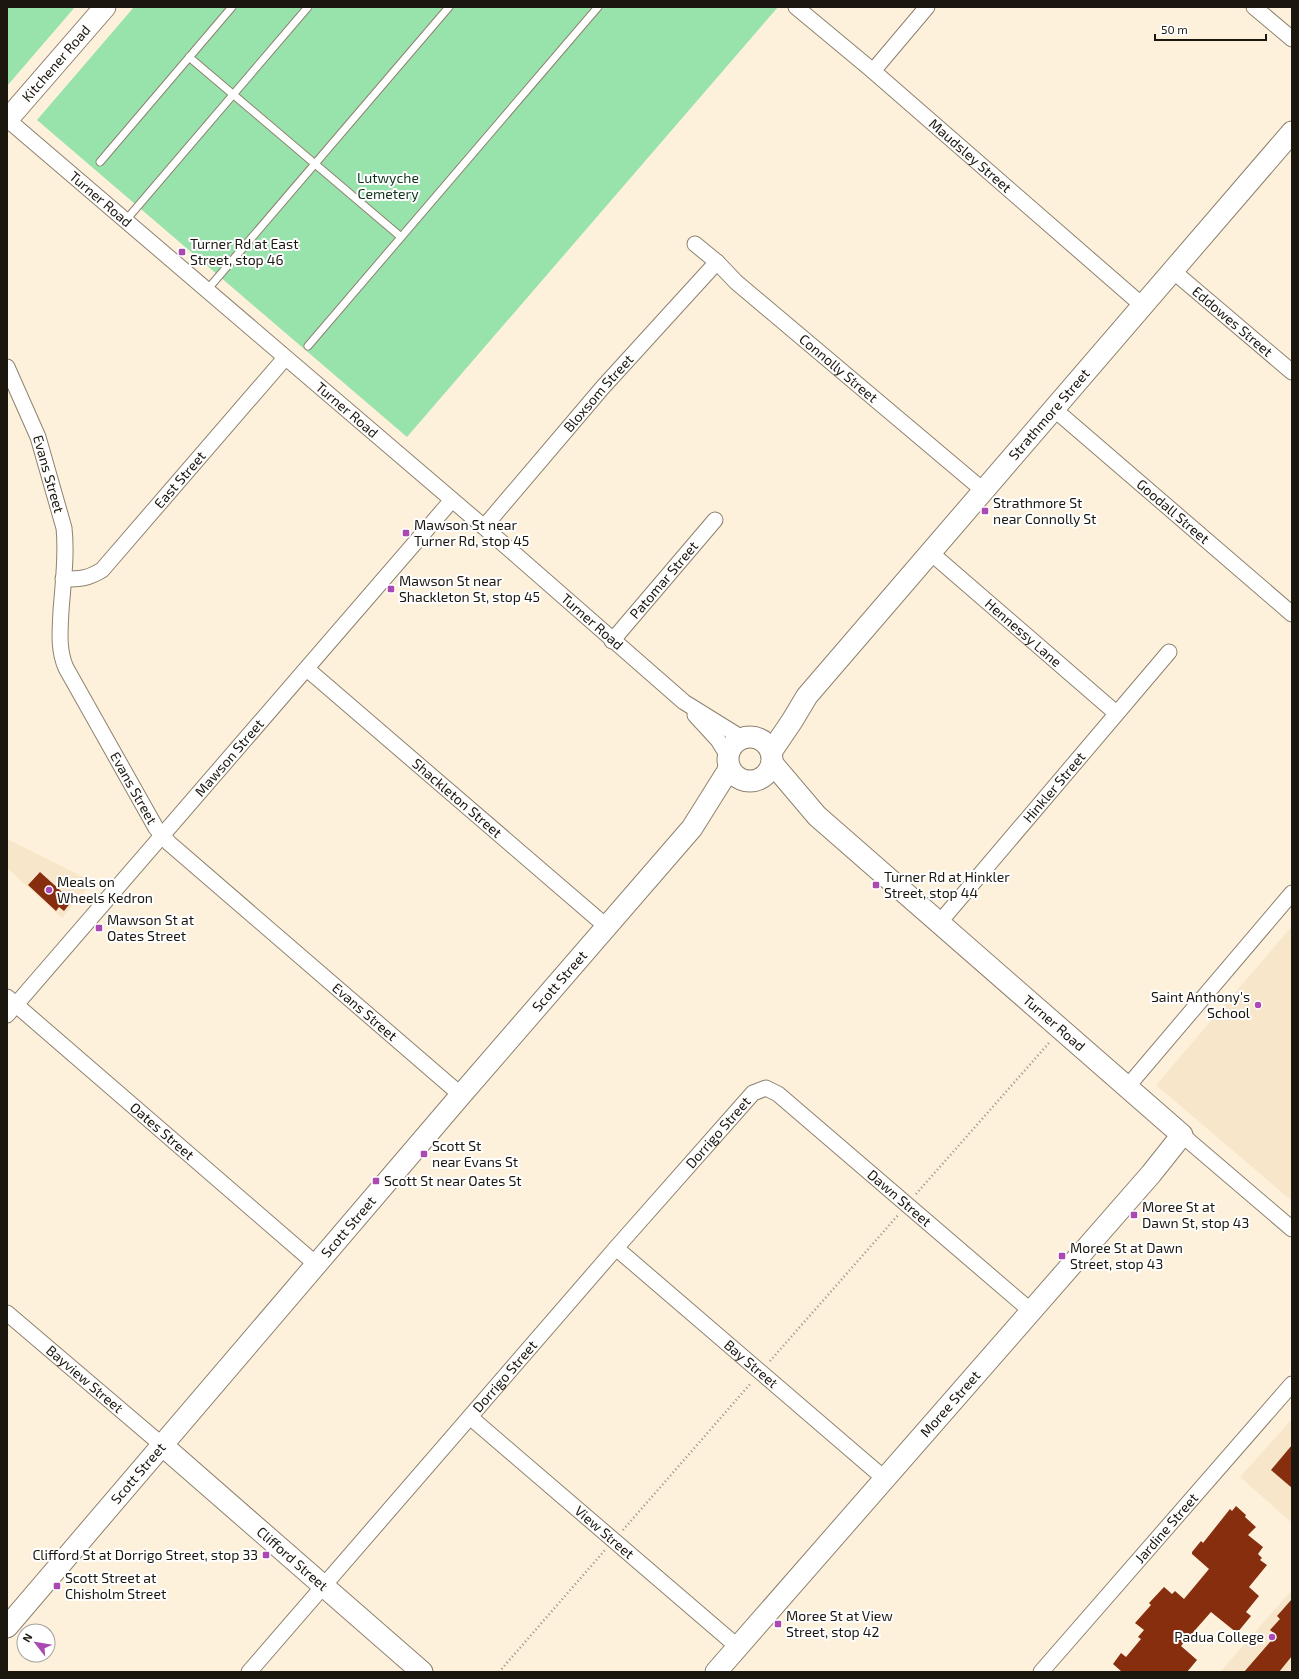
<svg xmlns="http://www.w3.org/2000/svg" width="1299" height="1679" viewBox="0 0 1299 1679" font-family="'Exo 2',sans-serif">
	<rect width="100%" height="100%" fill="#fef1dc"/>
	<!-- built -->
	<path fill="#f7e6c9" d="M7,839L93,882L62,918L7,868Z
		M1292,926V1201L1156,1085Z
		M1292,1419V1523L1240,1477Z
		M1292,1590V1672H1220L1282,1601Z"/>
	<!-- green -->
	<path fill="#98e2ac" d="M7,7H75L7,86Z
		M134,7H778L407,437L37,120Z"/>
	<!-- building -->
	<path fill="#862e0d" d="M40,872L72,901L64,911L59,907L56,911L28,885Z
		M1292,1445V1488L1271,1470Z
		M1236,1506L1246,1515L1245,1517L1256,1527L1248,1535L1263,1547L1258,1554L1262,1558L1260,1560L1267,1565L1249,1587L1259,1596L1246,1612L1251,1616L1237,1633L1211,1612L1181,1646L1197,1660L1187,1672H1122L1113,1664L1121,1653L1126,1657L1141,1639L1138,1637L1144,1630L1135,1623L1151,1605L1149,1603L1164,1587L1172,1594L1175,1591L1184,1599L1209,1569L1192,1554V1552L1201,1541L1203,1543L1230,1509L1232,1511Z
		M1292,1599V1656L1279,1672H1244L1276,1635L1270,1630L1280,1619L1277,1616Z"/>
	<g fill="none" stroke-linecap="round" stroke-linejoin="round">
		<defs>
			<path id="lane" d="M189,57L401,237
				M100,162L232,7
				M126,220L308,7
				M207,290L449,7
				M308,346L598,7"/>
			<g id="street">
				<path id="s1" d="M796,7L873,71L1143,306"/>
				<path d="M1254,7L1292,39"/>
				<path d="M873,71L927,7"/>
				<path id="s2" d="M8,120L484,527L684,702L742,738"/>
				<path id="s3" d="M695,244L717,262L736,282L984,491"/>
				<path id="s4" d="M1173,271L1292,372"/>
				<path id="s5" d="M7,367L38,437L64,528C67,555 63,583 61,611C60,631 58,650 66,668L156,828L169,843L461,1095"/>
				<path id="s6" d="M1054,409L1292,614"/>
				<path id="s7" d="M484,527L603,387L717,262"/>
				<path id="s8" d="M931,553L1116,713"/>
				<path id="s9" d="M63,579C80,579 87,579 102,570L285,358"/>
				<path id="s10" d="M612,641L715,520"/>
				<path id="s11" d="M307,669L607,927"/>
				<path d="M695,715L718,740L728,756"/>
				<path id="s12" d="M939,923L1169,652"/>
				<path id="s13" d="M7,997L317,1265"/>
				<path id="s14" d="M7,1015L452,500"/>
				<path d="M1128,1086L1292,893"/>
				<path d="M1182,1135L1292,1229"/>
				<path id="s15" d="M616,1248L885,1479"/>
				<path id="s16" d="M7,1313L162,1445"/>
				<path id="s17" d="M470,1417L738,1647"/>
				<path id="s18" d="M249,1672L616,1248L753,1093L766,1088L778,1094L1031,1311"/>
				<path id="s19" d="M1041,1672L1292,1384"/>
			</g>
			<g id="secondary">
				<path id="s20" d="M7,120L105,7"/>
				<circle cx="750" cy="759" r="22"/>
				<path id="s21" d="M771,752L792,721L807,696L1292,132"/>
				<path id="s22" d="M162,1445L422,1672"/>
				<path id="s23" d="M7,1627L461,1095L692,828L729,769"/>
				<path id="s24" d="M716,1672L1151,1174L1182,1135L817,816L772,763"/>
			</g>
		</defs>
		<!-- lane casing -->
		<use href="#lane" stroke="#8e826f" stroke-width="9"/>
		<!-- street casing -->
		<use href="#street" stroke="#8e826f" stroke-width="17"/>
		<!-- secondary casing -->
		<use href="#secondary" stroke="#8e826f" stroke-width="23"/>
		<!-- path -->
		<path stroke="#968d7e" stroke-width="2.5" stroke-dasharray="1 3" stroke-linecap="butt" d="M916,1194L1049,1043
			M770,1361L899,1214
			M623,1530L751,1383
			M499,1672L605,1550"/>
		<!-- lane -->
		<use href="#lane" stroke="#fff" stroke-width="7"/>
		<!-- street -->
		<use href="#street" stroke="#fff" stroke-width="15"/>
		<!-- secondary -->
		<use href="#secondary" stroke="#fff" stroke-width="21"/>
	</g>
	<!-- markers -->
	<g fill="#aa49b1" stroke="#fff" stroke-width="1.5">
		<rect x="178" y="248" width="8" height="8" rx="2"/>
		<rect x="981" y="507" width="8" height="8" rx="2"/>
		<rect x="402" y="529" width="8" height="8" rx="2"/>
		<rect x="387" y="585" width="8" height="8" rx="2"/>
		<rect x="872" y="881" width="8" height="8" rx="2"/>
		<circle cx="49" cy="890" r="4"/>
		<rect x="95" y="924" width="8" height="8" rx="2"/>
		<circle cx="1258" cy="1005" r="4"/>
		<rect x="420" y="1150" width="8" height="8" rx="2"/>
		<rect x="372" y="1177" width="8" height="8" rx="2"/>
		<rect x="1130" y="1211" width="8" height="8" rx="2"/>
		<rect x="1058" y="1252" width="8" height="8" rx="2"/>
		<rect x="262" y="1551" width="8" height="8" rx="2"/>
		<rect x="53" y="1582" width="8" height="8" rx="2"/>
		<rect x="774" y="1620" width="8" height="8" rx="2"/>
		<circle cx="1272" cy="1637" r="4"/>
	</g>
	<g text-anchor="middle" stroke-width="4" stroke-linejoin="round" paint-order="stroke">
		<!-- street labels -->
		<g font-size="14" fill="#1b170f" stroke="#fff">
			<text dy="5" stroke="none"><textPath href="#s20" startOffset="75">Kitchener Road</textPath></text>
			<text dy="5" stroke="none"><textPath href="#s1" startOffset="229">Maudsley Street</textPath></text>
			<text dy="5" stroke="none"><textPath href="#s2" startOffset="122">Turner Road</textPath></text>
			<text dy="5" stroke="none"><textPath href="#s4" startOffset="78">Eddowes Street</textPath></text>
			<text dy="5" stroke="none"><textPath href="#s3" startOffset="190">Connolly Street</textPath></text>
			<text dy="5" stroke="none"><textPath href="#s7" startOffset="176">Bloxsom Street</textPath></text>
			<text dy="5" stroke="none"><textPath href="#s2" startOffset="446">Turner Road</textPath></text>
			<text dy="5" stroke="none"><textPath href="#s21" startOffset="438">Strathmore Street</textPath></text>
			<text dy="5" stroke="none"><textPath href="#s5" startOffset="115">Evans Street</textPath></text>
			<text dy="5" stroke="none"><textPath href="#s9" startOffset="160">East Street</textPath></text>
			<text dy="5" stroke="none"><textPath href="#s6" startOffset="157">Goodall Street</textPath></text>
			<text dy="5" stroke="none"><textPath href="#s10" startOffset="80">Patomar Street</textPath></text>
			<text dy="5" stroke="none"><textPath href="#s2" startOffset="770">Turner Road</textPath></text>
			<text dy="5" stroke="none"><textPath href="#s8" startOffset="122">Hennessy Lane</textPath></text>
			<text dy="5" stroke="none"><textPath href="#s14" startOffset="340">Mawson Street</textPath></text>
			<text dy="5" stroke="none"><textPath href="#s12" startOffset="178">Hinkler Street</textPath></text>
			<text dy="5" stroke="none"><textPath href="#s5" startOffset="450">Evans Street</textPath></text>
			<text dy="5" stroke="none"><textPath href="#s11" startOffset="198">Shackleton Street</textPath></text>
			<text dy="5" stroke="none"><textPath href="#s23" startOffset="850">Scott Street</textPath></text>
			<text dy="5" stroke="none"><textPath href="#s5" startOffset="774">Evans Street</textPath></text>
			<text transform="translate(1054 1023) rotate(41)" y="5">Turner Road</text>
			<text dy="5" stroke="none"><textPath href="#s13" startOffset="205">Oates Street</textPath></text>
			<text dy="5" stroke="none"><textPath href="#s18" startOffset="715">Dorrigo Street</textPath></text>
			<text dy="5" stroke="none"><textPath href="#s18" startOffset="955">Dawn Street</textPath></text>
			<text dy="5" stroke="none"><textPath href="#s23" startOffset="526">Scott Street</textPath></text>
			<text dy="5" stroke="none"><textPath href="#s15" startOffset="178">Bay Street</textPath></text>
			<text dy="5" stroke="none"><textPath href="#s18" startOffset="391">Dorrigo Street</textPath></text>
			<text dy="5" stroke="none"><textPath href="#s16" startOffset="102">Bayview Street</textPath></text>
			<text dy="5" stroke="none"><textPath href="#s24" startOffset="356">Moree Street</textPath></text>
			<text dy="5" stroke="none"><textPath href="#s23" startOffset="202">Scott Street</textPath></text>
			<text dy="5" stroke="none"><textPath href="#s19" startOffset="191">Jardine Street</textPath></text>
			<text dy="5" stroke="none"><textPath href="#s17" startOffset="177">View Street</textPath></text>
			<text dy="5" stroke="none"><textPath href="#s22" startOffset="173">Clifford Street</textPath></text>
		</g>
		<!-- park labels -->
		<g font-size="14" fill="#0d341b" stroke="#fff">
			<text x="388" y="183">Lutwyche<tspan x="388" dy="16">Cemetery</tspan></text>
		</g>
		<!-- poi labels -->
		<g font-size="14" fill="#1b170f" stroke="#fff" text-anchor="start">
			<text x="190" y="249">Turner Rd at East<tspan x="190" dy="16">Street, stop 46</tspan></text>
			<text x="993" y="508">Strathmore St<tspan x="993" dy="16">near Connolly St</tspan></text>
			<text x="414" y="530">Mawson St near<tspan x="414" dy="16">Turner Rd, stop 45</tspan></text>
			<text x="399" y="586">Mawson St near<tspan x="399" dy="16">Shackleton St, stop 45</tspan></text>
			<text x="884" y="882">Turner Rd at Hinkler<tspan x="884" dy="16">Street, stop 44</tspan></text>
			<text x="57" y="887">Meals on<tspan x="57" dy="16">Wheels Kedron</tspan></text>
			<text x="107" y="925">Mawson St at<tspan x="107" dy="16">Oates Street</tspan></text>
			<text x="1250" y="1002" text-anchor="end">Saint Anthony's<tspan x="1250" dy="16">School</tspan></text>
			<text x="432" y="1151">Scott St<tspan x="432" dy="16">near Evans St</tspan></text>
			<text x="384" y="1186">Scott St near Oates St</text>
			<text x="1142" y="1212">Moree St at<tspan x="1142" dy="16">Dawn St, stop 43</tspan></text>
			<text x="1070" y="1253">Moree St at Dawn<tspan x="1070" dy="16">Street, stop 43</tspan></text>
			<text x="258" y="1560" text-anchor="end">Clifford St at Dorrigo Street, stop 33</text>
			<text x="65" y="1583">Scott Street at<tspan x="65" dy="16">Chisholm Street</tspan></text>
			<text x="786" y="1621">Moree St at View<tspan x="786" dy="16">Street, stop 42</tspan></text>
			<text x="1264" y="1642" text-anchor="end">Padua College</text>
		</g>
	</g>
	<!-- border -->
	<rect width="1299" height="1679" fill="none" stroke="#1b170f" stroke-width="16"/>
	<!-- north arrow -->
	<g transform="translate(36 1643) rotate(301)"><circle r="19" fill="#ffffff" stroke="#a4a29f"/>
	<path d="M0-3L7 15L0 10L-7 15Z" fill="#aa49b1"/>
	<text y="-6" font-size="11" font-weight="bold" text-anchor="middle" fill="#1b170f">N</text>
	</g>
	<!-- scale -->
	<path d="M1155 34v6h111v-6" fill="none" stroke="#1b170f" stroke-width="2"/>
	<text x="1161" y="34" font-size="12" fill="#1b170f" stroke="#ffffff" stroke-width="3" paint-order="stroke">50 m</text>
</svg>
